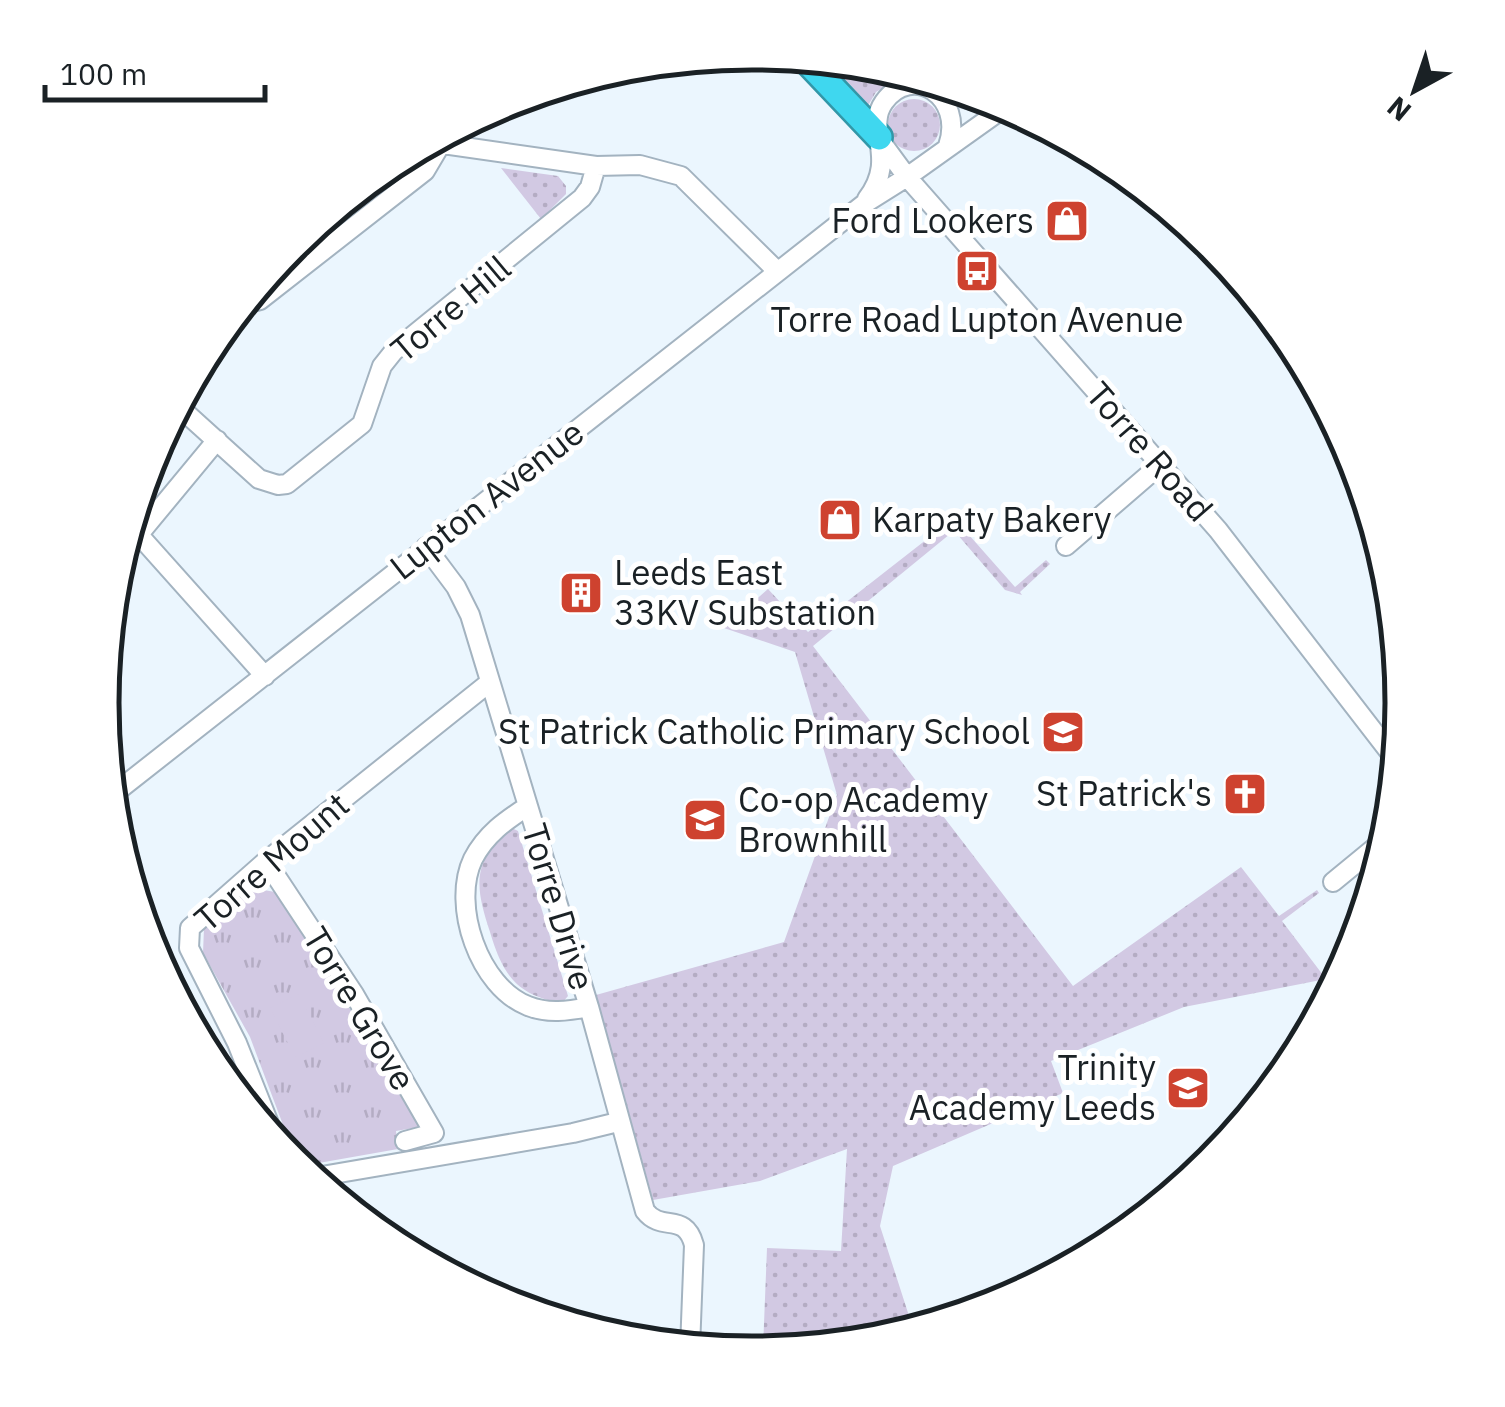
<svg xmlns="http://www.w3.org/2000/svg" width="1505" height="1407" viewBox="0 0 1505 1407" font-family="'IBM Plex Sans',sans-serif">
	<defs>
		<pattern id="grass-dots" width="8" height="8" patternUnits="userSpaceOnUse" patternTransform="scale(2.5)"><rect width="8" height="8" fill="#d2c9e3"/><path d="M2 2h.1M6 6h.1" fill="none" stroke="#b4acc3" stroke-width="1.8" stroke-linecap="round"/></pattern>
		<pattern id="park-tufts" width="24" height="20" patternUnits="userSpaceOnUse" patternTransform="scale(2.5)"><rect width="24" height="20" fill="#d2c9e3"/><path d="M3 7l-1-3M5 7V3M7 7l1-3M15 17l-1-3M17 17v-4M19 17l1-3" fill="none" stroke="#b4acc3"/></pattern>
	</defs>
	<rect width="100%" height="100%" fill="#ebf6fe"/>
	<!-- grass -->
	<path fill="url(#grass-dots)" d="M815,63L891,83L876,92L866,109L840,79L841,73Z
		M888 125a26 26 0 1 1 52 0a26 26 0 1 1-52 0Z
		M501,168L558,176L566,186V194L541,219Z
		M954,518L1015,587L1046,560L1050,564L1020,592L1022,595L1005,590L957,534H950L813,646L1073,986L1241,867L1279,916L1317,890L1319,893L1282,921L1326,979L1184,1007L1051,1061L1063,1093L893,1166L880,1226L910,1319L917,1330C868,1345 815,1352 763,1349L767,1248L841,1251L847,1149L760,1181L653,1200L596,995L784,942L837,795L795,652L724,628L768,589L808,632Z
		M512,828L518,831L568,996L562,1003C516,995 503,975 490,932C475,887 471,860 512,828Z"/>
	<!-- park -->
	<path fill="url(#park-tufts)" d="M429,142L437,154L241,305L293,243L391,162Z
		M252,888L275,892L344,999L419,1127L396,1131L398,1149L313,1164L291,1146L250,1037L203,953L204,928L208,922Z"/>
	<!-- pitch -->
	<path fill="#d2c9e3" d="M299,994L324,1043L295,1057L270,1008Z"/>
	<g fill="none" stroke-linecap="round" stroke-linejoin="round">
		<defs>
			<path id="minor" d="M935,90L1026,115
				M429,142L596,166L640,165L681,176L777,271
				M882,143L907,177L1218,530L1398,763
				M867,199C899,157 864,130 884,102C912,63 965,96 948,146
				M241,305L260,300L425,171L441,144
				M177,405L259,479L278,485L287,484L362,424L382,366L394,351L582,198L590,187L596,166
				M130,525L265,676
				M140,533L217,440
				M1066,546L1160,465
				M426,547L456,587L470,615L589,1007L645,1211C662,1233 685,1211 694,1245L690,1348
				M111,796L864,204L907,177L1001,110
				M528,806C505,821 486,834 473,859C451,905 479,987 528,1006C548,1014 568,1011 589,1007
				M266,861L354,994L434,1133L405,1141
				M1333,882L1389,836
				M278,1146L237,1043L189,948L190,928L266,861L490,682
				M310,1178L573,1133L618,1122"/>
			<path id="highway" d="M804,58L879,137"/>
		</defs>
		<!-- minor casing -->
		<use href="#minor" stroke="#a3b3c0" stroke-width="22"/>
		<!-- highway casing -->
		<use href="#highway" stroke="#3297a8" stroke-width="30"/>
		<!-- minor -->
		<use href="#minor" stroke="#fff" stroke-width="18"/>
		<!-- highway -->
		<use href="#highway" stroke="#3fd7ef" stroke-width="25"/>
	</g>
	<!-- icons -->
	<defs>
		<symbol id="shop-square" viewBox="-11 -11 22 22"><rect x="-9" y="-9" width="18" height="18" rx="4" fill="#ce422f" stroke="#fff"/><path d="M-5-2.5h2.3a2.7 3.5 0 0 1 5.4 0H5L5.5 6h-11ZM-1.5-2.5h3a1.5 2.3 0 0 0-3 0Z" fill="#fff"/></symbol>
		<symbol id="bus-square" viewBox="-11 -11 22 22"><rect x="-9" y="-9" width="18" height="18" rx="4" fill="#ce422f" stroke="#fff"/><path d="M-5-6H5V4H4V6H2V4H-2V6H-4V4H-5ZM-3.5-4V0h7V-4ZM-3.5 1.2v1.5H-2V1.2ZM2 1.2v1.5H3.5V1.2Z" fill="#fff"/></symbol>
		<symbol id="building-square" viewBox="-11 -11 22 22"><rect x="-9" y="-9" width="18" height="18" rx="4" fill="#ce422f" stroke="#fff"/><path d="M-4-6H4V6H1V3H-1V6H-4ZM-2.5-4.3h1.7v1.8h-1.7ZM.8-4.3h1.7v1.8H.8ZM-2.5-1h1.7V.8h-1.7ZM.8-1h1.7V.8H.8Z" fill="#fff"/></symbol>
		<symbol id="school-square" viewBox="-11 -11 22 22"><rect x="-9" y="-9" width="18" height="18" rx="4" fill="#ce422f" stroke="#fff"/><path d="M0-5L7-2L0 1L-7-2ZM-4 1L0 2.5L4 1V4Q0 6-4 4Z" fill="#fff"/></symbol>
		<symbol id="church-square" viewBox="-11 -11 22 22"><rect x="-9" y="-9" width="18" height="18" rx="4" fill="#ce422f" stroke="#fff"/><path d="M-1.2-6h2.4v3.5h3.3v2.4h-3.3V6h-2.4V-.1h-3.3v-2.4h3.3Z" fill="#fff"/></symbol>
	</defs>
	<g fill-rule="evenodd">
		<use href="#shop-square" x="1042" y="196" width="50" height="50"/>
		<use href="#bus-square" x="952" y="246" width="50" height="50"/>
		<use href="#shop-square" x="815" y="495" width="50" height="50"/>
		<use href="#building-square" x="556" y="568" width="50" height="50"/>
		<use href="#school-square" x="1038" y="707" width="50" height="50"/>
		<use href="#church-square" x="1220" y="769" width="50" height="50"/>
		<use href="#school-square" x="680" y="795" width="50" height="50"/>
		<use href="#school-square" x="1163" y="1063" width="50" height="50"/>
	</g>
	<g text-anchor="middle" stroke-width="10" stroke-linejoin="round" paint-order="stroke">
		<!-- poi labels -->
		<g font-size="35" fill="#1a2125" stroke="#fff" text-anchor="end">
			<text x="1034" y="233">Ford Lookers</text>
			<text x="977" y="332" text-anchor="middle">Torre Road Lupton Avenue</text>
			<text x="872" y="532" text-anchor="start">Karpaty Bakery</text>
			<text x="614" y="585" text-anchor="start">Leeds East<tspan x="614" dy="40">33KV Substation</tspan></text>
			<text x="1030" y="744">St Patrick Catholic Primary School</text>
			<text x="1212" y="806">St Patrick's</text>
			<text x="738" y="812" text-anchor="start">Co-op Academy<tspan x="738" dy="40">Brownhill</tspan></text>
			<text x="1156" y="1080">Trinity<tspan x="1156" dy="40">Academy Leeds</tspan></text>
		</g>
		<!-- street labels -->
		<g font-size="35" fill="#1a2125" stroke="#fff">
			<text transform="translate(451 309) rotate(-40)" y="12">Torre Hill</text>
			<text transform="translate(1149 452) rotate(49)" y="12">Torre Road</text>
			<text transform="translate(487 500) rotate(-38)" y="12">Lupton Avenue</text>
			<text transform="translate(272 862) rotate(-41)" y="12">Torre Mount</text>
			<text transform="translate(558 907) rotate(73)" y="12">Torre Drive</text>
			<text transform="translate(359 1009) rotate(59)" y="12">Torre Grove</text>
		</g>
	</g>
	<!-- crop -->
	<path d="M0 0H1505V1407H0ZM119 703a633 633 0 1 1 1266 0a633 633 0 1 1-1266 0Z" fill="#fff" fill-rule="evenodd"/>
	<path fill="none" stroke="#1a2125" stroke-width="5" d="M119 703a633 633 0 1 1 1266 0a633 633 0 1 1-1266 0Z"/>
	<!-- north arrow -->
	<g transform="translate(1415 90) rotate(220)" stroke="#ffffff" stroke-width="8" paint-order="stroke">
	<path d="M0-8L18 38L0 25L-18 38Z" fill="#1a2125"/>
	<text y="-15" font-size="28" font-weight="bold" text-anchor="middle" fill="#1a2125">N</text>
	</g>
	<!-- scale -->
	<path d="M45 85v15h220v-15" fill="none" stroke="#1a2125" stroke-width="5"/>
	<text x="60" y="85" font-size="30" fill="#1a2125" stroke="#ffffff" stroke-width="8" paint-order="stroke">100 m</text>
</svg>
